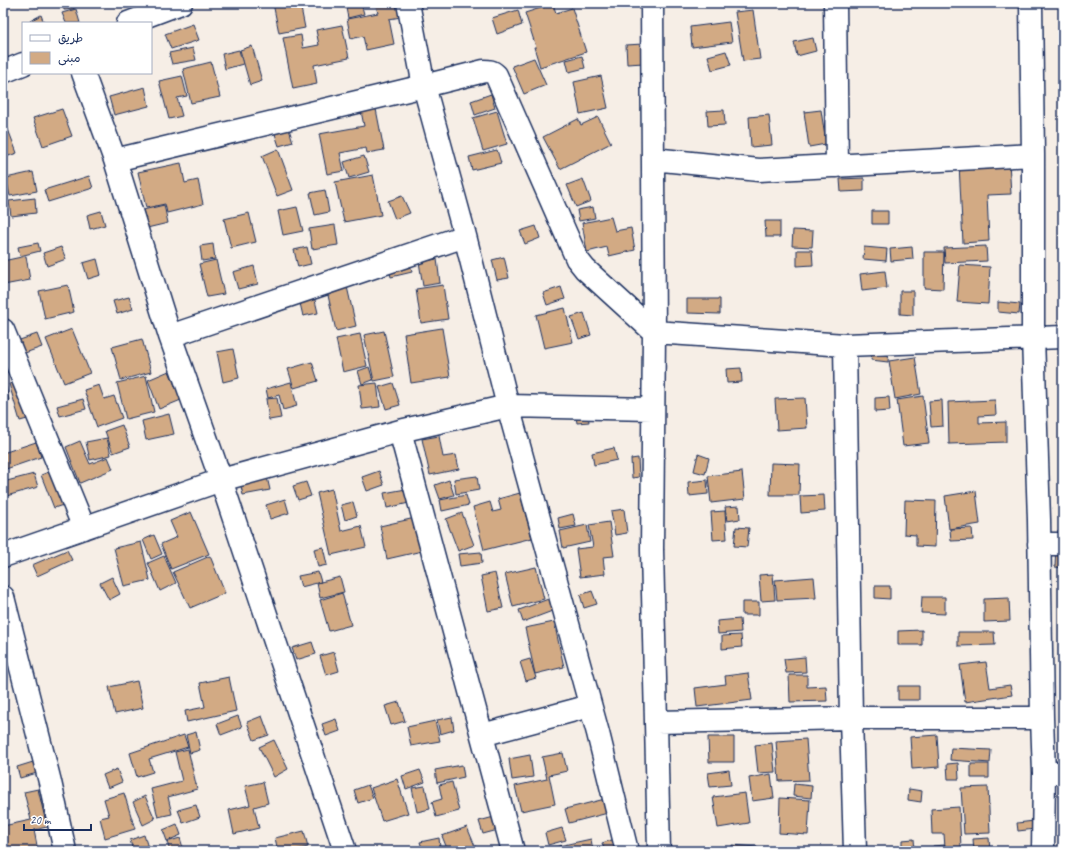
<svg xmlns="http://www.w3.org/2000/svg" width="1066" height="854" viewBox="0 0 1066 854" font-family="Caveat,'Playpen Sans Arabic',sans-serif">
	<rect width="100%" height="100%" fill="#f6eee6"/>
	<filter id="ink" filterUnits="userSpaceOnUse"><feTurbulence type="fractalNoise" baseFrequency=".025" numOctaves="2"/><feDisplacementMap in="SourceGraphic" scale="8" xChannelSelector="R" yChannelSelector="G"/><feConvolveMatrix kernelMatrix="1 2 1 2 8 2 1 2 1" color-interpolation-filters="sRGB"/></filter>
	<g filter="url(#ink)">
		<!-- building -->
		<path fill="#d2aa84" stroke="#1b2f5e" d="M63,3H74V9L64,10Z
			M273,3H300L305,28L279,33Z
			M345,3H361L364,14L348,18Z
			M375,3H398L401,17L389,19L394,44L366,50L363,36L351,39L347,19L378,13Z
			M553,4L556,13L572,8L586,52L540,67L534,47H536L525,13Z
			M76,9L80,23H66L62,13Z
			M518,10L522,25L497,34L492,18Z
			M753,10L760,59L743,61L735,12Z
			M41,15L44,23H31L30,21Z
			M729,22L732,42L692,47L690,27Z
			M193,24L199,40L171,49L165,34Z
			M342,25L349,58L314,65L317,84L293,89L283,38L301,35L303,48L319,45L316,30Z
			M813,38L816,51L797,56L794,42Z
			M643,44L644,63L627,64L626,45Z
			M252,46L262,81L250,85L240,50Z
			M193,48L196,60L172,64L169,53Z
			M239,50L243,64L225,69L222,54Z
			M726,51L731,65L712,70L708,56Z
			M582,56L585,68L569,72L566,60Z
			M534,58L546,85L524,94L512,66Z
			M211,62L220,97L191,103L183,69Z
			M182,76L187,96L177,98L182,116L169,119L159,81Z
			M601,76L608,108L580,114L574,82Z
			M145,87L149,106L114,115L109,97Z
			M491,94L495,108L475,115L471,101Z
			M375,104L384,150L367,153L366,148L340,153L344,171L327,174L319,134L364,126L360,106Z
			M62,109L72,136L43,146L33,118Z
			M724,110L725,125L708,126L707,111Z
			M821,110L826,144L809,147L804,112Z
			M497,111L507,144L483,151L473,118Z
			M769,115L772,145L751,147L749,117Z
			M3,116L17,153L3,158Z
			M598,117L611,143L560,169L543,137L578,119L581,125Z
			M289,129L293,142L279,146L275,134Z
			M278,149L293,190L277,196L262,156Z
			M497,150L501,163L472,170L469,157Z
			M364,156L369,172L349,178L344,162Z
			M1009,162L1011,194L987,195L989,241L963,243L959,164Z
			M181,163L185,183L198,180L203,204L167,213L165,204L146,208L138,172Z
			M33,172L37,191L10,196L6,178Z
			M373,175L381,215L344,222L335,182Z
			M89,176L93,188L48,202L44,190Z
			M864,178V191L841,192L840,179Z
			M583,179L591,201L576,207L567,185Z
			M325,190L329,212L315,215L310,193Z
			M402,196L410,213L395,219L388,201Z
			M35,198L36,213L11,216L9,201Z
			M164,205L168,223L147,228L143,210Z
			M297,207L303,231L283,235L278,211Z
			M593,207L595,218L579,221L577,210Z
			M101,211L105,225L90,229L87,215Z
			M872,211H888V224H872Z
			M249,213L256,242L231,248L224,219Z
			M611,217L615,231L631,228L635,250L609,256L607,247L587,252L582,223Z
			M765,221H780V237H766Z
			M335,225L338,245L312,249L309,229Z
			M536,226L540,238L525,244L520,231Z
			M793,230L813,231L812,247L792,246Z
			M38,243L40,251L20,256L18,247Z
			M213,244L215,259L202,261L200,246Z
			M986,246L987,261L945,263L944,248Z
			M61,247L66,259L47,266L43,253Z
			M307,247L311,264L298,267L294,250Z
			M864,247L887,249L886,261L863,259Z
			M912,247L913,259L891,261L890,249Z
			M797,250H812L813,265L797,266Z
			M924,252H944L943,289L924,288Z
			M26,256L30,280L4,285L3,261Z
			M504,257L509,278L497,280L492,260Z
			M97,259L101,275L88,279L83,263Z
			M437,259L440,283L423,286L419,262Z
			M216,260L224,294L207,297L199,264Z
			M409,260L412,272L391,277L388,264Z
			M960,265L990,267L988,304L957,302Z
			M254,266L258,284L238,289L233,272Z
			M885,271L887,288L862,291L860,274Z
			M345,278L356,326L336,331L325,282Z
			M68,285L74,312L45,319L39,291Z
			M443,285L448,319L421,323L416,289Z
			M561,287L565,299L547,305L543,293Z
			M900,291H913V315L900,314Z
			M314,296L318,313L303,316L299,299Z
			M129,297L133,309L117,314L113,301Z
			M687,299H720V314L687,313Z
			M998,302L1020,304L1019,314L998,312Z
			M565,308L573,342L544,348L536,315Z
			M584,313L591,335L579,339L571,317Z
			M442,328L450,377L411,383L404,334Z
			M72,329L90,373L64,383L46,339Z
			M384,331L394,377L374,381L364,335Z
			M37,334L42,347L22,354L17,341Z
			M360,334L367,366L343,372L336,339Z
			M142,339L151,372L121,380L112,347Z
			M873,347L889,349L888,362L871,360Z
			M233,349L239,378L223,382L217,352Z
			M915,357L921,394L895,399L889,361Z
			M312,362L318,381L294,388L288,369Z
			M369,367L373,380L362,384L358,371Z
			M741,368L742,382L727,383L726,369Z
			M169,371L181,400L159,409L148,380Z
			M146,376L154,412L126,419L117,383Z
			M20,381L31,418L20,421L9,384Z
			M291,382L297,406L283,410L279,395L268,398L266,389Z
			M377,383L380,407L362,409L359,385Z
			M393,383L400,405L386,409L379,387Z
			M99,385L104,399L114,396L122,418L97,427L84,390Z
			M3,387H6L9,400L3,402Z
			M923,396L929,443L903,446L897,400Z
			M889,397L890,411L875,412V398Z
			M277,398L281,418L269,420L266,399Z
			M805,398L807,428L777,430L775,399Z
			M83,399L86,409L60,416L57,406Z
			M942,400L943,426L931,427L929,401Z
			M995,400L996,415L979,416V423L1006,422V442L949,444L948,402Z
			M586,401L589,422L577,423L574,403Z
			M169,414L174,434L146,440L142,421Z
			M122,425L130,447L113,453L105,431Z
			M439,436L443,457L456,455L459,469L430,475L422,439Z
			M107,438L111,455L90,460L86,442Z
			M80,441L90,464L108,457L113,469L80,483L66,447Z
			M36,442L41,457L3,470V453Z
			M614,448L617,460L594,465L592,453Z
			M698,454L709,458L705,474L694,471Z
			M638,458L639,477L632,478L631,459Z
			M771,463L800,464L799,495H770Z
			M56,469L69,503L54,508L41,475Z
			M379,471L384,485L367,491L362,477Z
			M742,472L745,499L711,503L708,476Z
			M34,474L38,487L3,497V482Z
			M477,476L479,490L456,494L454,479Z
			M267,477L270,490L243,495L240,482Z
			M449,480L454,495L440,499L435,485Z
			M707,480L708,494L689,496L688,482Z
			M306,482L311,496L298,500L293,486Z
			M332,489L341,531L361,526L366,547L331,555L317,493Z
			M406,489L409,503L387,508L384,493Z
			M976,491L980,524L949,529L945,496Z
			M520,493L532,538L484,550L473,507L490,502L493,512L501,510L498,499Z
			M466,495L469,505L442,511L440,500Z
			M824,495L825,511L801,513L800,496Z
			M285,499L289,513L270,519L266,505Z
			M905,500L936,501L935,547L916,546V535L904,534Z
			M353,502L357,516L345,520L341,505Z
			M739,506L740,519L727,521L725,507Z
			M624,509L627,533L615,535L611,511Z
			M725,511L727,539L713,540L711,512Z
			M191,512L209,554L171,569L161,544L177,537L170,521Z
			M462,513L474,545L458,551L446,519Z
			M573,514L576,526L560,529L558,518Z
			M415,518L422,551L387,559L380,526Z
			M609,522L614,556L603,557L605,574L580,577L576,549L593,547L589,525Z
			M587,525L590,542L563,548L560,531Z
			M736,527L749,528L747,547L734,546Z
			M972,528L973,540L951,541L950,529Z
			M154,535L162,554L151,559L143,540Z
			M141,542L150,580L124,586L114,548Z
			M1056,545H1063V568L1055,567Z
			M323,547L327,565L318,567L314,549Z
			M67,550L72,560L37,576L32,565Z
			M481,552L482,563L460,566L458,554Z
			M164,556L176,583L160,591L148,563Z
			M210,556L225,593L190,608L173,572Z
			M536,567L544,599L513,607L505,574Z
			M318,572L321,582L301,587L298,576Z
			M495,573L503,608L488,611L481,576Z
			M773,574L775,600L761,601L759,575Z
			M112,577L120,594L109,600L100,583Z
			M340,577L344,592L320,598L317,583Z
			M814,577L816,598L777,600L775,580Z
			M875,586H890V599L875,598Z
			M592,591L597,604L584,608L580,595Z
			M342,593L351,625L329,631L320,600Z
			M922,597H945V614L921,613Z
			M551,598L555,610L523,622L519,610Z
			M1009,598L1010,621L984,622V599Z
			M742,602H759V615H742Z
			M740,619L741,632L718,634L717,621Z
			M554,622L564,667L535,674L525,628Z
			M922,630V645H898V631Z
			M958,632H994L995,645L958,646Z
			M741,635L742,647L722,649V636Z
			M312,642L316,654L296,660L292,648Z
			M334,652L339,671L326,675L320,656Z
			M805,657L806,672L786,673L784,659Z
			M530,659L536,678L526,681L520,662Z
			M986,662L990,688L1010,685L1012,695L965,702L960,665Z
			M748,673L752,700L697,707L695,688L726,684L725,676Z
			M789,675H807V687L826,686L827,701L790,702Z
			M229,677L236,711L187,722L185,711L205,707L200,683Z
			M137,681L143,708L115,714L109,687Z
			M898,686H919V700H898Z
			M399,702L405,721L391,725L385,706Z
			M238,716L242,727L221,735L217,724Z
			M262,716L269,735L254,740L247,722Z
			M452,717L454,730L440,734L437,720Z
			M336,719L340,731L326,736L322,724Z
			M435,721L440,741L411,746L407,727Z
			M196,732L200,750L190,753L186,735Z
			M184,735L188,747L149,759L153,772L137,777L130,753Z
			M937,735L939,767L912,769L910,737Z
			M708,737H734V762H709Z
			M806,739L809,780L779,781L776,741Z
			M274,740L288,769L274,777L259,747Z
			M772,743L775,772L758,773L755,745Z
			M951,748L991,750L990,763L950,760Z
			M188,749L197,789L168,797L172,814L158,817L151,789L182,781L175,752Z
			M563,753L567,771L549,775L555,804L521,811L515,786L547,779L542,757Z
			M530,755L533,777L512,780L509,759Z
			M33,762L37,773L20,778L17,767Z
			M958,763L959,779H948L947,764Z
			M971,764H989V778H971Z
			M462,765L464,777L437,783L435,770Z
			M117,769L122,782L108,788L103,775Z
			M420,770L425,782L406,789L402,776Z
			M729,770L731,785L710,787L708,773Z
			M771,774L774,798L752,801L749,778Z
			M397,779L408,813L382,821L371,788Z
			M263,782L268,803L254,807L259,828L234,834L229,810L250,805L245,786Z
			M452,782L459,811L436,817L432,802L442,799L439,785Z
			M794,784L812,786L811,798L793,796Z
			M368,785L373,798L358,803L354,790Z
			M425,786L430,809L417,812L412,788Z
			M988,787L990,833L964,834L961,788Z
			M38,789L47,827L34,830L38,851H8L3,826L31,820L24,792Z
			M909,789L922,791L921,802L908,800Z
			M124,793L135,829L105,838L100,818L109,816L104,799Z
			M745,793L749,823L718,828L713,797Z
			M145,796L155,819L143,825L133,802Z
			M780,798L810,800L808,835L779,833Z
			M605,799L608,813L569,823L565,809Z
			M196,805L200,817L183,823L178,810Z
			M959,807L961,847L945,848L944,834H932L931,809Z
			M494,817L498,830L483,834L479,821Z
			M1034,821L1035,829L1018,831L1017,823Z
			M177,824L181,835L167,841L163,830Z
			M467,827L477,851H448L442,836Z
			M562,828L566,840L548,845L545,833Z
			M304,831L308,847L290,851H278L275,838Z
			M144,835L149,851H133L130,840Z
			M180,838L184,851H170L167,842Z
			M439,838L440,848L423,851L420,842Z
			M618,838L621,851H605L602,843Z
			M989,838L990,851H974L973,839Z
			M591,839L593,851H536Z
			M914,839L915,851H902V840Z
			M732,845L757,847V851H732Z
			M945,845V851H933V846Z
			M777,848L804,849V851H777Z"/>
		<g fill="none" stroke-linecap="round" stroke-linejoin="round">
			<defs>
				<path id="street" d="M408,3L424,86L465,236L508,406L598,733L627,851
					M652,3L654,332L652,550L659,851
					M835,3L837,166
					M1031,3L1033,155V337L1039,520L1042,718L1044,773L1043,851
					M128,23L181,3
					M3,72L23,64
					M83,73L115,160L170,336L221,480L345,851
					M653,159L759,170L1033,155
					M115,160L424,86L484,71C489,71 492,71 496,75L577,259L585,269L654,332L845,345L1063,337
					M3,330L84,528
					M170,336L465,236
					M845,345L851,718L855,851
					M400,431L513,851
					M1039,544H1063
					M3,556L221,480L400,431L508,406L652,409
					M3,597L50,782L65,851
					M656,722L851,718H1042
					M482,735L590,706
					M1044,773H1063"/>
			</defs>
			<!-- street casing -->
			<use href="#street" stroke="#1b2f5e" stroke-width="25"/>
			<!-- street -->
			<use href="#street" stroke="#fff" stroke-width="22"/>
		</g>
	</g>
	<!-- margin -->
	<rect width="1066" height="854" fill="none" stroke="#fff" stroke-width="16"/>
	<rect x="8" y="8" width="1050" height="838" fill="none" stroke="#1b2f5e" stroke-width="1.5" filter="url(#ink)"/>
	<!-- legend -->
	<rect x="22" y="22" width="130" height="52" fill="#ffffff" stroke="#a4acbf"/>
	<rect x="30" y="35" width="20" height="6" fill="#ffffff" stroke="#a4acbf"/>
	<text x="58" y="42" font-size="12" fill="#1b2f5e">طريق</text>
	<rect x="30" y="52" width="20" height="12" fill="#d2aa84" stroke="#a4acbf"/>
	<text x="58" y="62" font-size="12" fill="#1b2f5e">مبنى</text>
	<!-- scale -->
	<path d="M24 824v6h67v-6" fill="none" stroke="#1b2f5e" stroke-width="2"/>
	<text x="30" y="824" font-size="12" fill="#1b2f5e" stroke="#ffffff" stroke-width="3" paint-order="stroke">20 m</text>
</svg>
